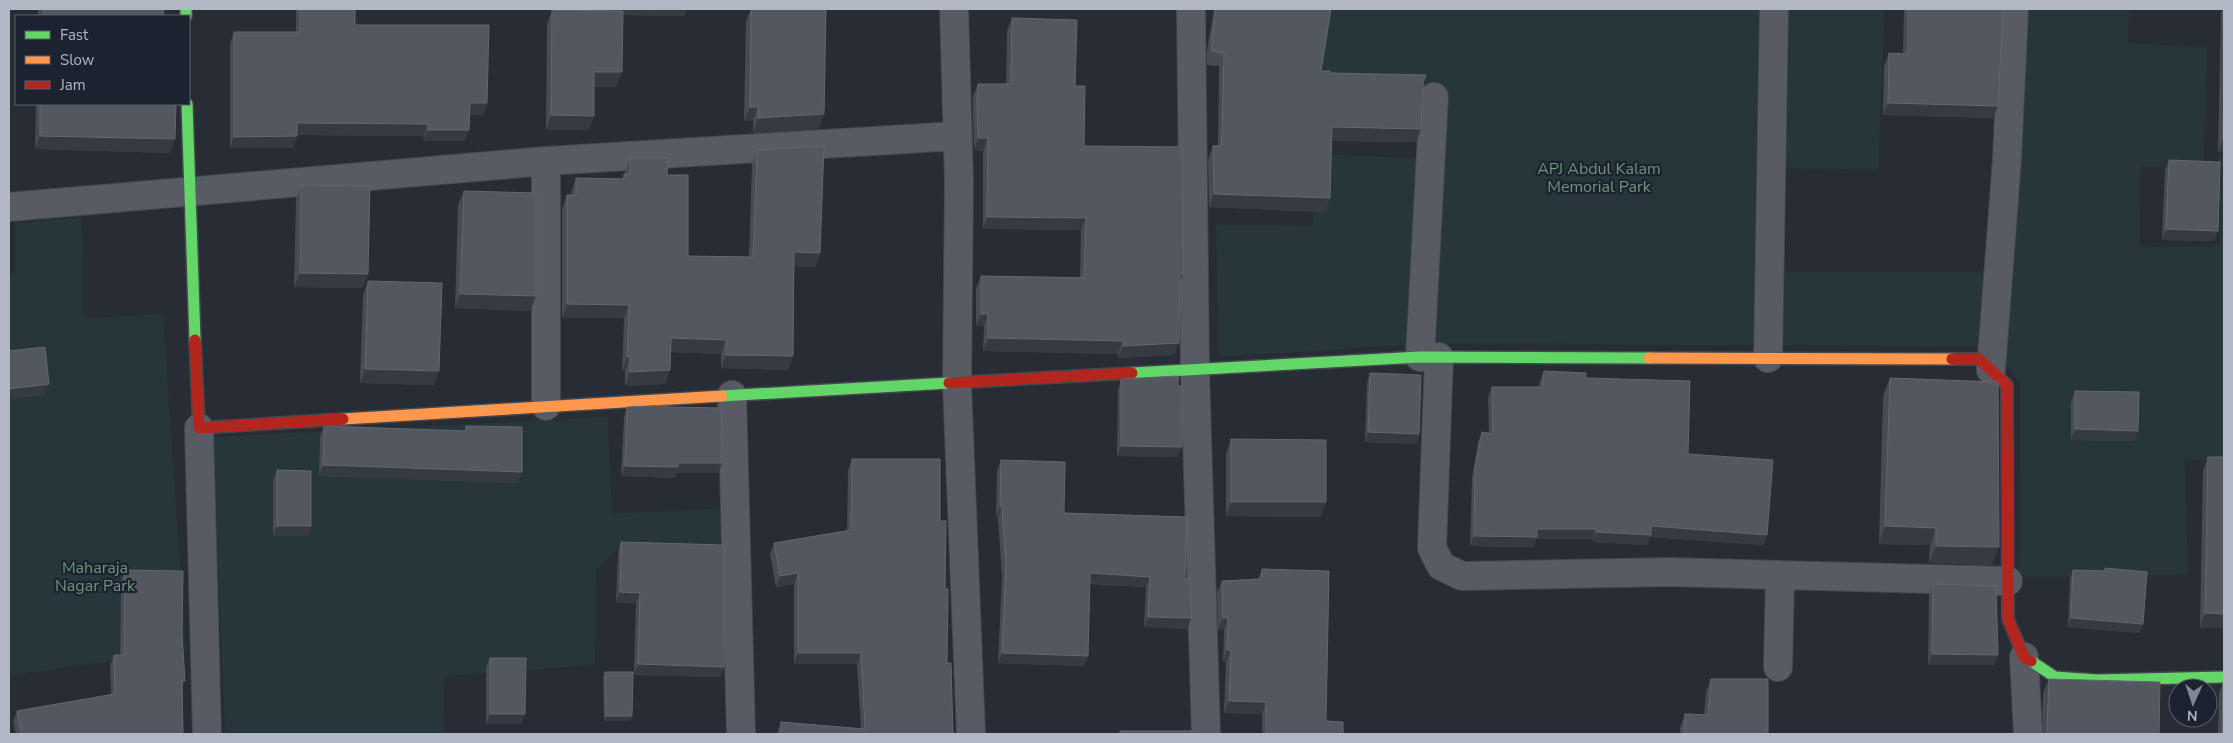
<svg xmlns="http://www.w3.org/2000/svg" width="2233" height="743" viewBox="0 0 2233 743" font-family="'Nunito Sans',sans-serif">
	<rect width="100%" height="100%" fill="#282c34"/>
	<!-- green -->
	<path fill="#26363b" d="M1315,9H1885L1878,170L1778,168V272H1994L2005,9H2129L2128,43L2207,47L2204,166L2141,167L2140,247L2220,245L2218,154H2224V460H2185L2188,574L2019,578L2020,382L1991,347L1438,343L1219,357L1216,225L1313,226L1315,154L1416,158L1417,79L1319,76Z
		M82,217L83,318L163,314L186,650L9,676V273L15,272V223Z
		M608,417L612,514L721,508L722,546L616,550L596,570L595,665L445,676L443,734H225L213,437Z"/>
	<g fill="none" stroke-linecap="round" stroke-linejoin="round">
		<defs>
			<path id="street" d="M954,9L959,181L957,384L971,734
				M1191,9L1195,370L1206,734
				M546,161L956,136
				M9,207L546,161V406
				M1420,357L1434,97
				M1439,357L1432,548L1441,566L1462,576L1669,572L2008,581
				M1768,358L1774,9
				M1991,370L2007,159L2014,9
				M732,395L741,734
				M199,428L207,734
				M2024,657L2028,734
				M1778,667L1780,575"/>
			<path id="fast" d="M186,9V16
				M187,104L195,340
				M1132,373L1420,357L1649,358
				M722,396L949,383
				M2031,661L2055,677L2097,680L2224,677"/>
			<path id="slow" d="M1649,358L1952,359
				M343,419L722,396"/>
			<path id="jam" d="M195,340L199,428L343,419
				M1952,359H1979L2007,385L2008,619L2024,657L2031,661
				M949,383L1132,373"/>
		</defs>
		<!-- street casing -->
		<use href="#street" stroke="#44474e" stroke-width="30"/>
		<!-- fast casing -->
		<use href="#fast" stroke="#44474e" stroke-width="14"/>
		<!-- slow casing -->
		<use href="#slow" stroke="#44474e" stroke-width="14"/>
		<!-- jam casing -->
		<use href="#jam" stroke="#44474e" stroke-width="14"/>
		<!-- street -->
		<use href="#street" stroke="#585b63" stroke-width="28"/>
		<!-- fast -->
		<use href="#fast" stroke="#63d668" stroke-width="11"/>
		<!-- slow -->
		<use href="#slow" stroke="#ff974d" stroke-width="11"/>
		<!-- jam -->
		<use href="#jam" stroke="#b3261e" stroke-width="11"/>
	</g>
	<!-- wall -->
	<path fill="#474b53" d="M38,9H164L163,16H38Z
		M296,9H355V25L487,103L483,115L469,114L465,141H423L424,136L297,135L293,148H230V44L234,32H296Z
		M619,9H686L684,16L623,15L616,87H594L589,130H546L547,24L552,10L619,11Z
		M751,9H826L819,129L753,133V121H744L746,21Z
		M1214,9H1331L1321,71L1330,73L1423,83L1421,129L1416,142L1332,141L1330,198L1325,212L1209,207L1208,160L1213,146L1218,145L1219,66L1207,65V50Z
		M1904,9H2003L1993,118L1883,115L1884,66L1889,53L1903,54Z
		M2221,9H2224V152H2218Z
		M1012,18L1075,86L1084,146L1179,284L1174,355L1118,358V354L983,351L984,326H976V288L981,276L1080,277L1081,230L983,229V151L974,150L973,118V96L978,84H1006L1007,31Z
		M36,104H176L170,153L35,149Z
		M757,150L820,253L815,267L794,266L793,356L788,370L721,368V354L671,352L670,370L665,384L625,386V371H622L624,318H562V209L567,195H571V192L576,178L622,179L624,174H625V172L630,158L667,175L688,256L749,257L752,164Z
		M2169,160L2218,231L2214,241L2162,240L2165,170Z
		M301,185L363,288L294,287L296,199Z
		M464,191L536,296L530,311L455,308L458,205Z
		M368,281L434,385L360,383L363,295Z
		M1544,371L1586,378L1688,454L1764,545L1650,537L1647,545L1593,542V539H1536L1533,547L1470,546L1472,478L1478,442L1482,432L1489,433L1488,397L1492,387H1539L1540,381Z
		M1370,373L1419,434L1416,444L1365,442L1367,383Z
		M1890,378L1992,565L1929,563L1930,545L1879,544L1883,396Z
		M1121,379L1178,457L1117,456L1118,390Z
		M2075,391L2138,431L2134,441L2071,440V402Z
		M627,407H668L722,463L718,473H676L674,478L621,476L624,417Z
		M324,426L464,431L466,426L518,483L319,476L320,436Z
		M1231,439L1321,517L1226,516V454Z
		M2208,457H2224V628H2200L2203,471Z
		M852,459L940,521L945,589L947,663L953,734H777L781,722L861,729L857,664H794V584L776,587L770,554L774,543L847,531L848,470Z
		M1001,460L1064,513L1185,579L1191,618L1187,629L1144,627L1146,587L1090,584L1088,656L1084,666L998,663L1002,576L998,518H996L997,471Z
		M277,470L311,526L307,536H273V481Z
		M621,542L724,667L720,677L634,675L636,603L616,602L618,552Z
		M2105,568L2143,624L2139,633L2068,627L2070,579L2073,570L2104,571Z
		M1262,569L1326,721L1343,734H1262V714L1224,713L1226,662H1223L1224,630H1218L1217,592L1222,581L1258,579Z
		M125,570L182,634L183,734H16L13,722L17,711L111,694L110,665L114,655H120L121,580Z
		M1933,584L1998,655L1994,665H1928L1929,595Z
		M490,658L521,724H486V668Z
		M605,672L632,716L630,721H604L603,678Z
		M1711,679L1768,734H1680V728L1685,714L1704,715L1706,692Z
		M2049,679L2159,734H2042L2043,693Z
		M2223,682L2224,734H2218L2219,693Z"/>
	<!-- shaded-wall -->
	<path fill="#363a41" d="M621,9H686L684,16L619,15Z
		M594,72H622L616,87H589Z
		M470,103H487L483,115L465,114Z
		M1888,103L1998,106L1993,118L1883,115Z
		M750,107H758L753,121H744Z
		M824,114L819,129L753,133L758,118Z
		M551,115L594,116L589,130H546Z
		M297,123L428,124L424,136L293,135Z
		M1332,127L1421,129L1416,142L1327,141Z
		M428,130H469L465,141H423Z
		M40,136L175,139L170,153L35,149Z
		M297,136L293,148H230L234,137Z
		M978,138H988L983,151L974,150Z
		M2223,139H2224V152H2218Z
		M1214,194L1330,198L1325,212L1209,207Z
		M987,217L1086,218L1081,230L983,229Z
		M2166,229L2218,231L2214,241L2162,240Z
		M794,252L820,253L815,267L789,266Z
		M300,273L368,274L363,288L294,287Z
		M1180,274H1183L1178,286Z
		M460,294L536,296L530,311L455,308Z
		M567,304L629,305L624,318H562Z
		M981,314H988L984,326H976Z
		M671,338L726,340L721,354L666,352Z
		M988,338L1123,341L1118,354L983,351Z
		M1179,343L1174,355L1118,358L1123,346Z
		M726,355L793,356L788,370L721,368Z
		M627,357H630L625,371H622Z
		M365,369L439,371L434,385L360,383Z
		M670,370L665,384L625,386L630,372Z
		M49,384L45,395L9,399V389Z
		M2075,429L2138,431L2134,441L2071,440Z
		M1368,432L1419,434L1416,444L1365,442Z
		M1121,446L1182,447L1178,457L1117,456Z
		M678,463H722L718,473H676L674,478L621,476L625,466Z
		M323,465L522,472L518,483L319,476Z
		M1231,502H1326L1321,517L1226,516Z
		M1000,507H1002L998,518H996Z
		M277,526H311L307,536H273Z
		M1651,526L1767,535L1764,545L1650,537L1647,545L1593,542L1596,532Z
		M1885,526L1936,528L1930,545L1879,544Z
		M1537,529H1596L1593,539H1536L1533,547L1470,546L1474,536Z
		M1936,546L1999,547L1992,565L1929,563Z
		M798,573L794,584L776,587L780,576Z
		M1090,573L1150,577L1146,587L1086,583Z
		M620,592L640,593L636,603L616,602Z
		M2205,613L2224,614V628H2200Z
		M1148,617L1191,618L1187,629L1144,627Z
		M1223,618H1228L1224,630H1218Z
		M2071,618L2143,624L2139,633L2068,627Z
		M1227,650H1231L1226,662H1223Z
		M798,653H861L857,664H794Z
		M1002,653L1088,656L1084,666L998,663Z
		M1932,654L1998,655L1994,665H1928Z
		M638,664L724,667L720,677L634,675Z
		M182,681H185L181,691Z
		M1229,701L1266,702L1262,714L1224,713Z
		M490,714H525L521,724H486Z
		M606,716H632L630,721H604Z"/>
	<!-- building -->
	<path fill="#53575f" stroke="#62666f" d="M43,9H164L163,16H43Z
		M300,9H355V25H489L487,103H470L469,130H428V124L297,123V136L234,137V32H300Z
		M751,9H826L824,114L758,118V107H750Z
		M1216,9H1331L1321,71H1330V73L1426,75L1423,83L1421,129L1332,127L1330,198L1214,194L1213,146H1221L1222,132L1224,53L1212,51V36Z
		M1908,9H2003L1998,106L1888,103L1889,53L1908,54Z
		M552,10L623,11L622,72H594V116L551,115Z
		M1012,18L1077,20L1075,86H1085L1084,146L1182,147L1183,274H1180L1179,343L1123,346V341L988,338V314H981V276L1084,278L1086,218L987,217L988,138H978L977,105L978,84H1011Z
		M2224,77V139H2223Z
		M40,104H176L175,139L40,136Z
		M824,146L820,253L794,252L793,356L726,355V340L671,338L670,370L630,372V357H627L629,305L567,304V195H576V178L624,179V174H630V158H668L667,175H688V256L753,257L757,150Z
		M2169,160L2220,162L2218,231L2166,229Z
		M301,185L370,186L368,274L300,273Z
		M464,191L536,193V296L460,294Z
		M368,281L442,283L439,371L365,369Z
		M45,347L49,384L9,389V351Z
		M1544,371L1586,373V378L1690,381L1688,454L1773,460L1767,535L1651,526V535L1596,532V529H1537V537L1474,536L1475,468L1482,432L1493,434L1492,387H1542Z
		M1370,373L1421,375L1419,434L1368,432Z
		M1178,376V386H1182V447L1121,446V379Z
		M1890,378L1998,382L1999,547L1936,546V528L1885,526Z
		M2075,391L2139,392L2138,431L2075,429Z
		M668,405V407L721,408L722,463H678V467L625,466L627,407Z
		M324,426L466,431V426L522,427V472L323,465Z
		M1231,439L1326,440V502H1231Z
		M2208,457H2224V614L2205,613Z
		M852,459H940V521H946L945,589H948L947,663H951L953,734H780L781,722L865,729L861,653H798V573L780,576L774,543L851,530Z
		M1001,460L1065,462L1064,513L1187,517L1185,579H1190L1191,618L1148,617L1150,577L1090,573L1088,656L1002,653L1006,566L1002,507H1000Z
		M277,470L311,471V526H277Z
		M621,542L724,545V667L638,664L640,593L620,592Z
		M2105,568L2147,572L2143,624L2071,618L2073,570L2105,571Z
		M1262,569L1329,571L1326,721L1343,722V734H1266V702L1229,701L1231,650H1227L1228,618H1223L1222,581L1261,579Z
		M125,570L183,571L182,634L185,681H182L183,734H21L17,711L115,694L114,655H124Z
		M1933,584L1996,586L1998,655L1932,654Z
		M490,658H526L525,714H490Z
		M605,672H633L632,716H606Z
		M1711,679H1768V734H1684L1685,714L1708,715Z
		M2049,679L2160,682L2159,734H2047Z
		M2223,682H2224V734H2222Z
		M1120,731H1196L1199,734H1120Z"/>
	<g text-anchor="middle" stroke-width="4.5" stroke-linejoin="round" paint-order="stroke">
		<!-- park labels -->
		<g font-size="16" fill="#6a9679" stroke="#1c222f">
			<text x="1599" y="174">APJ Abdul Kalam<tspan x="1599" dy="18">Memorial Park</tspan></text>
			<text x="95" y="573">Maharaja<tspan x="95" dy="18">Nagar Park</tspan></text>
		</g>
	</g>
	<!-- border -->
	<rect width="2233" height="743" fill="none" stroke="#b2b7c6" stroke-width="20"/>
	<!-- legend -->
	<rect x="15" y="15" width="175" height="90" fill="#1c222f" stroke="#585e6b"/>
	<rect x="25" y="31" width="25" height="8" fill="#63d668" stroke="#585e6b"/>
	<text x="60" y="40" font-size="15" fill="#b2b7c6">Fast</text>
	<rect x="25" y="56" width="25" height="8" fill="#ff974d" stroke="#585e6b"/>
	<text x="60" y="65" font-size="15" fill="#b2b7c6">Slow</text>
	<rect x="25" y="81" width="25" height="8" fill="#b3261e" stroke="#585e6b"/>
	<text x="60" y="90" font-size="15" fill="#b2b7c6">Jam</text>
	<!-- north arrow -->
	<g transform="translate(2193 703) rotate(183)"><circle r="24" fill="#1c222f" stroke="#585e6b"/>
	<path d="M0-4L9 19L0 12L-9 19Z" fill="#828693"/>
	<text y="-8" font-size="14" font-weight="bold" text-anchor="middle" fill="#b2b7c6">N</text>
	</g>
</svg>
